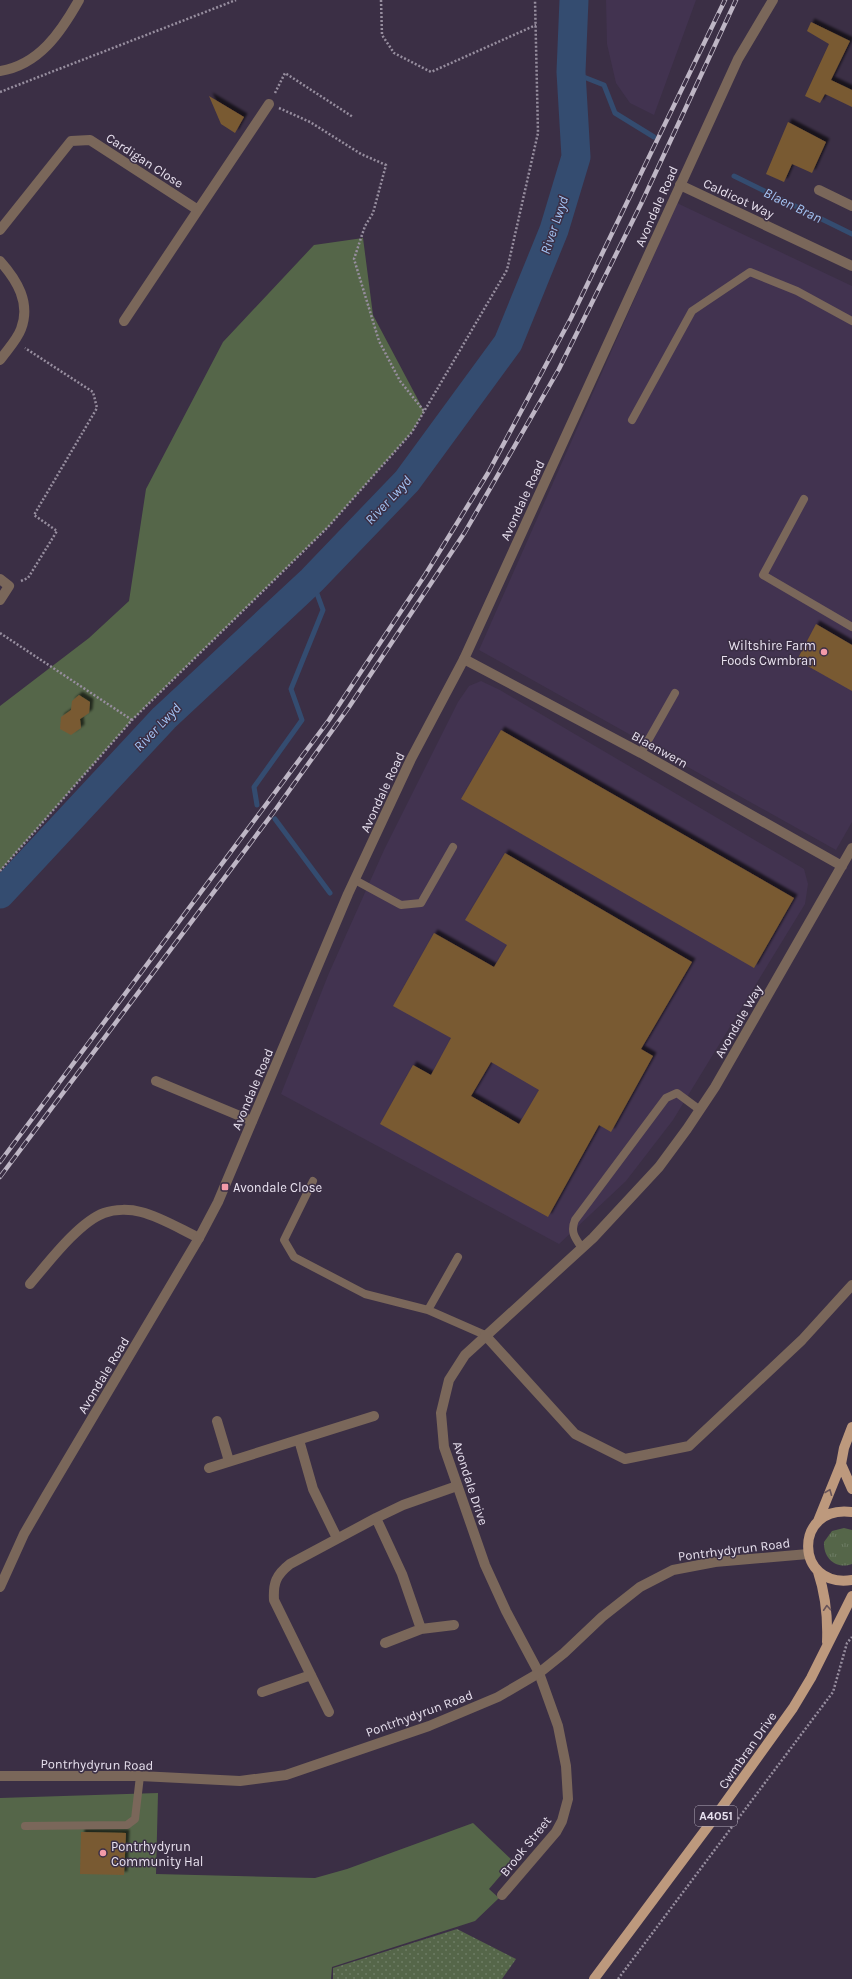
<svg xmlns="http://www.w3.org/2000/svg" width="852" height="1979" viewBox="0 0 852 1979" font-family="Karla,sans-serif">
	<defs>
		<pattern id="grass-tufts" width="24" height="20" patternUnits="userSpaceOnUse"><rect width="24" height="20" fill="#556649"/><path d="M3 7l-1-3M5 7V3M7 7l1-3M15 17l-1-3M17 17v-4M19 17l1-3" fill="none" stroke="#6d7c64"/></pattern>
		<pattern id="garden-dots" width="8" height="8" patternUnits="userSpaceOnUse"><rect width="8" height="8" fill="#556649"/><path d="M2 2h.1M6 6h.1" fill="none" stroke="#6d7c64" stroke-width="1.8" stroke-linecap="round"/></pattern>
		<filter id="shadow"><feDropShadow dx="3.5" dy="-3.5" stdDeviation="1" flood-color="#0009"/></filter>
	</defs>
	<rect width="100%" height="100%" fill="#3b2f45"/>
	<!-- built -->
	<path fill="#423350" d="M606,0H696L654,115L630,103L616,83L607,44Z
		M677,203L852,286V822L836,850L479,650Z
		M481,681L500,690L804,869L808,884L805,904L673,1120L626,1181L559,1244L281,1094L329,973L384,850L458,702L469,686Z"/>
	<!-- grass -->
	<path fill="url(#grass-tufts)" d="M844,1528L852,1530V1564C836,1570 823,1558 824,1542L832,1531Z"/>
	<!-- park -->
	<path fill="#556649" d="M363,238L373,315L424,411L412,432L328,527L132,720L0,871V706L89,638L129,601L146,489L223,342L314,245Z
		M158,1793L156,1874L315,1878L347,1869L473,1823L513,1861L489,1889L499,1898L475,1921L332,1967L331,1979H0V1798Z"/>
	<!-- garden -->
	<path fill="url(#garden-dots)" d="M457,1929L516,1959L502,1979H333V1968Z"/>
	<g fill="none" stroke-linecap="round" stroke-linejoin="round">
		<!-- stream -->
		<path stroke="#344c70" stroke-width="5" d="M571,72L604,85L615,113L654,137
			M734,176L852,234
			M257,805L254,787L302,720L291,689L323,610L312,580
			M275,819L330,893"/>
		<!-- river -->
		<path stroke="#344c70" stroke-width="29" d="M0,894L164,718L312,580L407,481L508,343L554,230L576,157L571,72L574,0"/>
	</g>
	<!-- building -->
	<path fill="#795a33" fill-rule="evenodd" filter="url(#shadow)" d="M811,22L850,41L831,80L852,90V107L825,94L820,103L805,96L829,44L807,31Z
		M209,96L244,117L235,133L221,124Z
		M788,122L826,142L812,173L792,164L784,182L766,174Z
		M816,624L852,645V691L797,660Z
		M79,695L90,702L89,713L80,719L81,728L71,735L60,729L61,717L71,710L72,701Z
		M501,730L794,898L754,968L461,799Z
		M505,853L692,962L641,1049L653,1056L611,1132L599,1125L548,1217L380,1124L413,1065L431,1075L451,1038L393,1006L434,933L494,967L507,945L465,920ZM491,1062L539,1090L519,1124L471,1096Z
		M81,1832L126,1833L124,1875L80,1874Z"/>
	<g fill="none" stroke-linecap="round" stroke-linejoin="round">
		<!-- path -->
		<path stroke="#978e9f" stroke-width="2.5" stroke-dasharray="2 2" stroke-linecap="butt" d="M381,0L382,35L394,53L431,72L536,25
			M0,92L236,0
			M275,93L285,73L353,117
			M279,108L310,122L361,154L386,165L373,213L365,226L354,259L379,341L400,381L424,411
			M21,581L28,578L57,531L34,515L97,408L93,392L25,348
			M0,633L132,720
			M0,871L132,720L328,527L412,432L507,270L538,133L535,0
			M618,1979L833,1692L847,1643L852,1637"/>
		<!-- service -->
		<path stroke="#7a675a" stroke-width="8" d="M632,420L692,311L750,272L797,291L852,321
			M804,499L763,575L852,627
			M641,753L675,693
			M355,880L401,905L421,903L453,847
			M313,1181L284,1240L294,1257L365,1294L428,1310
			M582,1248C575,1238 570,1232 575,1220L666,1098L677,1093L700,1110
			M458,1257L428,1310L485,1335
			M25,1826L127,1825L135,1819L140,1776"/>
		<!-- minor -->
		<path stroke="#7a675a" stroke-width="10" d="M0,71C39,65 61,32 79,0
			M680,185L852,266
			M819,190L852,206
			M0,230L71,141L90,140L198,210L269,104
			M0,261C17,280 31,303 21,329C17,340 7,350 0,360
			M124,321L198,210
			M0,579L9,586L0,600
			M464,659L641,753L842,866
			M156,1081L252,1121
			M30,1284C48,1263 79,1222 104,1213C115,1209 130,1209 141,1212C161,1217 180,1229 199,1238
			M485,1335L575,1434L625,1459L689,1446L802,1340L852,1285
			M217,1421L229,1461
			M299,1440L313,1489L337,1538
			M209,1468L374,1416
			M376,1518L402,1574L421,1629
			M385,1643L421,1629L454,1625
			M262,1692L311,1675
			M329,1712L274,1600C273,1583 276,1575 290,1564L376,1518L403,1505L457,1486
			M502,1895L556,1832L562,1821L568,1799L566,1766L558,1726L539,1673L506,1611L485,1565L444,1447L441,1413L449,1380L465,1355L593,1238L659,1167L687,1129L715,1087L852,848"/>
		<!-- tertiary -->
		<path stroke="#7a675a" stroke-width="10" d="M0,1587L24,1534L46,1496L199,1238L218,1202L348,894L411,759L464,659L738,59L773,0
			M0,1776H140L240,1781L286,1775L429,1726L498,1697L539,1673L564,1653L602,1617L640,1587L673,1570L715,1562L808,1554"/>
		<!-- primary -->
		<path stroke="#bd997d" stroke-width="10" d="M841,1464L852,1489
			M852,1512C793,1504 794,1589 852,1580
			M818,1521L841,1464L844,1448L852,1427
			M818,1572C826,1596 828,1617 827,1642
			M594,1979L712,1821L793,1708L811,1678L852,1596"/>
		<defs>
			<path id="rail" d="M0,1162L329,720L425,575L488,473L571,318L725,0
				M0,1177L276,809L349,707L465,532L559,369L641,204L736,0"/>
		</defs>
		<!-- rail casing -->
		<use href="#rail" stroke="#beb6c5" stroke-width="4.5"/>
		<!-- rail -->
		<use href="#rail" stroke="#3b2f45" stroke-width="3" stroke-dasharray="9" stroke-linecap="butt"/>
	</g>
	<!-- one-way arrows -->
	<defs><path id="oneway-chevron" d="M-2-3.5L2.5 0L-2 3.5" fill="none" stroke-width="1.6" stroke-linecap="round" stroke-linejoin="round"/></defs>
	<g stroke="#685459">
		<use href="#oneway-chevron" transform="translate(829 1492) rotate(-68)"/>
		<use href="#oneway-chevron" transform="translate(827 1608) rotate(-94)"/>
	</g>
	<!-- markers -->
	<g fill="#f39aa8" stroke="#3b2f45" stroke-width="1.5">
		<circle cx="824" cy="652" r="4"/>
		<rect x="221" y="1183" width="8" height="8" rx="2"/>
		<circle cx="103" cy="1853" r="4"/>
	</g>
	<g text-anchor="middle" stroke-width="3" stroke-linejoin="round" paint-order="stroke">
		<!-- shield labels -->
		<rect fill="#3b2f45" stroke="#b4acbc" stroke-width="1" x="695" y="1806" width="42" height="20" rx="3"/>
		<g font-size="12" font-weight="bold" fill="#e8e1ef">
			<text x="716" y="1820">A4051</text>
		</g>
		<!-- street labels -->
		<g font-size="13" fill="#e8e1ef" stroke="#3b2f45">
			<text transform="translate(145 160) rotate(33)" y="5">Cardigan Close</text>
			<text transform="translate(739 198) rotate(25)" y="5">Caldicot Way</text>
			<text transform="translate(656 206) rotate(-66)" y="5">Avondale Road</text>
			<text transform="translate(522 500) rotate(-65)" y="5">Avondale Road</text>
			<text transform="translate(660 749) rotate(29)" y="5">Blaenwern</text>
			<text transform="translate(382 792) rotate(-65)" y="5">Avondale Road</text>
			<text transform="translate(738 1021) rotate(-60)" y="5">Avondale Way</text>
			<text transform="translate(252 1089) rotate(-67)" y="5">Avondale Road</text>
			<text transform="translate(103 1375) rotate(-59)" y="5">Avondale Road</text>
			<text transform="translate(471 1483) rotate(72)" y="5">Avondale Drive</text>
			<text transform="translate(734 1549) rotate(-7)" y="5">Pontrhydyrun Road</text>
			<text transform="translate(419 1713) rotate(-20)" y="5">Pontrhydyrun Road</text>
			<text transform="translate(747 1750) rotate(-55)" y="5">Cwmbran Drive</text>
			<text transform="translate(97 1764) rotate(1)" y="5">Pontrhydyrun Road</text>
			<text transform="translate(525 1846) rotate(-51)" y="5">Brook Street</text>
		</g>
		<!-- poi labels -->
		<g font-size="13" fill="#e8e1ef" stroke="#3b2f45" text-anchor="start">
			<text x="816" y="650" text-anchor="end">Wiltshire Farm<tspan x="816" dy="15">Foods Cwmbran</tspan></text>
			<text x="233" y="1192">Avondale Close</text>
			<text x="111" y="1851">Pontrhydyrun<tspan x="111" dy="15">Community Hal</tspan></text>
		</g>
		<!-- water labels -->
		<g font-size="14" font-style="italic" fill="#a3c3f4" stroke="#3b2f45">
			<text transform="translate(793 205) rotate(26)" y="5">Blaen Bran</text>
			<text transform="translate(554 225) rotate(-71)" y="5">River Lwyd</text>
			<text transform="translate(388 500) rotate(-47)" y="5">River Lwyd</text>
			<text transform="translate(157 727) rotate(-46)" y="5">River Lwyd</text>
		</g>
	</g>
</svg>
